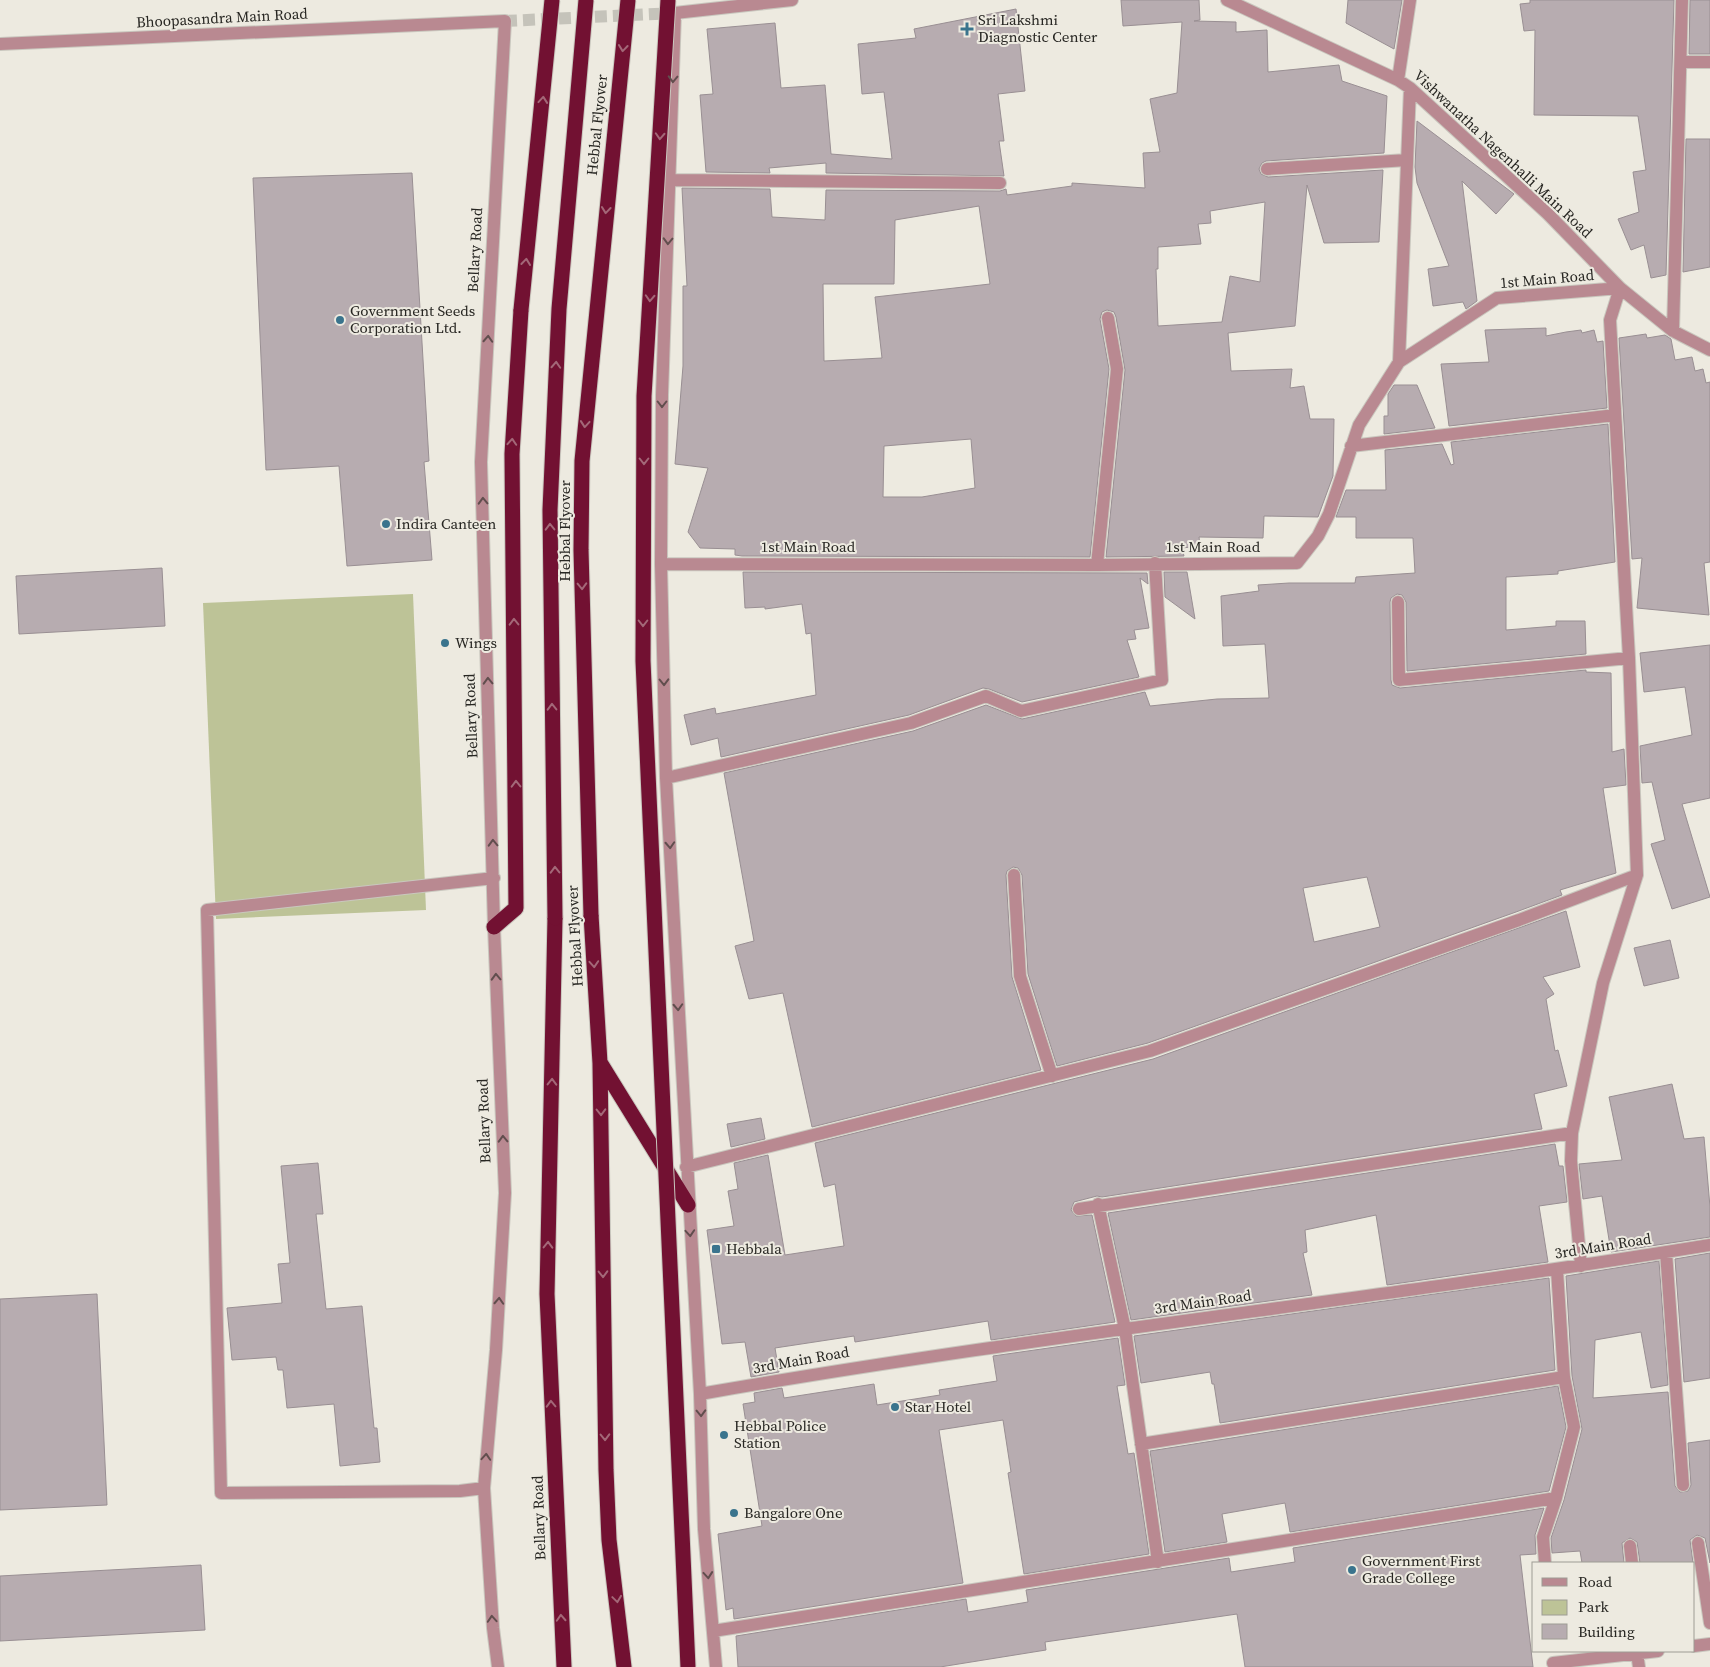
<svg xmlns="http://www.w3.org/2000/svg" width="1710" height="1667" viewBox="0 0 1710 1667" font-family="'Source Serif 4',serif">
	<rect width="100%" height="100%" fill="#edeae0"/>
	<!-- green -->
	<path fill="#bdc397" d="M413,594L426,910L216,919L203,603Z"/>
	<!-- building -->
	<path fill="#b7acb0" stroke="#998f93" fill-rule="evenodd" d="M1121,0H1199L1200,20L1194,21L1236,22V32L1267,30L1268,72L1339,65L1342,81L1387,96L1384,153L1266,161L1262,163L1259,169L1261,174L1268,177L1383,170L1379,242L1324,243L1307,185L1295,326L1228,333L1231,371L1292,369L1290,388L1304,386L1310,419H1334L1333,476L1318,517L1264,516L1263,538L1199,537L1200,546L1182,548L1184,556L1106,557L1125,370L1116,317L1114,312L1107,310L1102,312L1100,319L1109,369L1090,557L742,556L735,555V549L700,548L688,532L708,468L675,464L683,366V286H687L682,188L770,189L772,217L825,220L826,190L1000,191L1006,189L1007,195L1072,186V183L1145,188L1143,153L1160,152L1150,99L1177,93L1182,22L1123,26ZM1265,202L1260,282L1230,276L1222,322L1158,326L1156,269H1158V247L1201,244L1198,224L1211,223L1210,211ZM979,206L990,284L875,297L882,358L824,361L823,284H894L895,220ZM971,439L975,488L922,497H883L884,446Z
		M1348,0H1402L1394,49L1346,23Z
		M1530,0H1674L1666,275L1651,278L1644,245L1631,250L1618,219L1639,212L1633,172L1646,170L1638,116L1534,115L1535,30L1524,31L1520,4L1530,3Z
		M1690,0H1710V54H1689Z
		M1016,9L1025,91L998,94L1004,141H999L1004,176L826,173V163L769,168L770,173L706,172L700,95L713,94L707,29L775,23L781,88L825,85L831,154L892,159L884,92L862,94L858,44L916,38L914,29Z
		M1417,121L1514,194L1496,214L1462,181L1477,301L1466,309L1463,302L1433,306L1428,269L1449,266L1417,183L1415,167Z
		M1686,139H1710V267L1683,272Z
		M412,173L429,461L424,462L432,560L347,566L339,466L266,470L253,178Z
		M1546,328V336L1566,332L1581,330L1582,333L1594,330L1597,342L1603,341L1607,408L1449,426L1441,364L1489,362L1485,330Z
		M1646,334L1647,338L1665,335L1671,339L1675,360L1692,357L1695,371L1703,369L1706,383L1710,382V562L1704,563L1709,615L1637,608L1642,558L1632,559L1619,338Z
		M1394,385H1417L1435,428L1384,434V416H1388V394Z
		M1608,424L1615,562L1558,571V574L1506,577V630L1556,626V621H1585L1586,654L1407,671L1406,602L1402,595L1397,594L1391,598L1390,602L1391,680L1392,685L1400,688L1586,670V672L1611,673L1612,752L1624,749L1626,785L1603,788L1616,873L1560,890L1562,895L1516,912L1148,1043L1057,1066L1028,974L1022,875L1018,868L1013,867L1007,871L1006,875L1012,977L1041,1070L812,1127L783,993L749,999L735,946L754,941L724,773L913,731L986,705L1022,719L1145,692L1150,706L1217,699L1269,698L1265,644L1223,646L1221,596L1259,591L1258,585L1289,583H1355L1356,577L1415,573L1413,538H1356V517H1336L1346,490H1386L1385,450L1442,444L1451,465L1454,464L1451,442ZM1367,877L1380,927L1314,942L1303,888Z
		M162,568L165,626L19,634L16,576Z
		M743,572L1147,573L1148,584L1140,578L1149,628L1134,630L1136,639L1127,640L1139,677L1022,702L989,689L983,688L909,715L721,757L718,738L691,745L684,715L715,708L716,714L816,695L811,633L806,634L802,604L765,609V607L745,608Z
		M1164,572H1187L1195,619L1165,597Z
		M1710,645V798L1682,804L1710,897L1672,909L1651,844L1665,840L1652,782L1642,783L1640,746L1692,735L1685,687L1644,692L1640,653Z
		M1566,911L1580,967L1543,977L1554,994L1546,999L1555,1051L1558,1050L1567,1086L1534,1094L1542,1129L1102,1197L1097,1196L1074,1202L1071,1210L1076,1216L1092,1215L1115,1322L991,1340L988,1321L855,1342L854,1336L775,1348L779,1372L751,1377L745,1342L722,1344L707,1230L734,1226L728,1191L738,1189L734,1163L768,1155L785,1255L844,1246L835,1184L824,1187L815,1143L1153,1059Z
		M1670,940L1679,978L1644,986L1634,948Z
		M1672,1084L1684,1139L1704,1137L1710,1207V1237L1611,1252L1602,1196L1583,1199L1579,1164L1622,1160L1609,1097Z
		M761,1118L765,1139L731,1147L727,1124Z
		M1555,1144L1559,1166H1563L1567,1202L1539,1206L1548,1262L1387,1285L1376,1215L1305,1230L1307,1252L1303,1253L1312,1295L1131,1320L1108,1213Z
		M318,1163L323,1214H316L326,1309L362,1306L374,1428H377L380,1462L340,1466L334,1404L287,1408L283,1370H278L276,1357L232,1360L227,1308L282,1303L278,1264L290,1263L281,1166Z
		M1710,1253V1378L1684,1382L1675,1259Z
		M1659,1261L1668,1385L1651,1388L1641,1332L1595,1340L1593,1398L1668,1392L1675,1486L1680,1492L1688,1491L1691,1485L1688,1443L1710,1440V1563L1705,1538L1697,1535L1690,1540L1693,1563H1640L1637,1542L1630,1538L1622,1543L1624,1563H1582L1580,1551L1552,1553L1551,1538L1564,1500L1582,1429L1572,1376L1566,1276Z
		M1549,1278L1555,1370L1220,1423L1214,1384H1212L1210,1372L1141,1383L1134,1336Z
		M97,1294L107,1505L0,1510V1299Z
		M1118,1338L1125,1385L1117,1386L1128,1454L1134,1453L1149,1554L1024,1574L1008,1473L1011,1472L1003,1420L939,1430L963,1583L734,1619L733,1608L726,1610L718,1534L762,1526L743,1404L755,1402L754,1393L782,1388L784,1398L874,1384L877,1405L940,1395L939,1390L997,1381L993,1356Z
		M1558,1386L1566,1427L1549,1491L1290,1532L1285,1503L1222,1514L1227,1542L1165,1552L1150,1451Z
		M1544,1508L1535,1535L1536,1554L1520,1555L1533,1667H1245L1237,1614L1045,1642L1046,1650L940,1667H738L736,1636L966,1599L968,1612L1028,1602L1026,1590L1229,1558L1231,1572L1295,1562L1293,1548Z
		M201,1565L205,1630L0,1641V1576Z"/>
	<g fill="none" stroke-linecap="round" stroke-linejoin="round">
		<!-- minor-tunnel -->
		<path stroke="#c5c3ba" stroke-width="12" stroke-dasharray="12 6" stroke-linecap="butt" d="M505,21L675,13"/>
		<defs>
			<path id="minor" d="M1227,0L1398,80L1410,88L1548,214L1620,288L1673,331L1710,350
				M0,44L505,21L481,462L494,927L505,1193L496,1350L484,1488L493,1628L498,1667
				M1681,62H1710
				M1398,80L1410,0
				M1267,169L1407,160
				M670,180L1000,183
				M1673,331L1682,0
				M1399,362L1410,88
				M1351,446L1615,415
				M661,564L1097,565L1297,563L1318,536L1329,514L1359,425L1399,362L1497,298L1620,288L1610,320L1629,658L1637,875L1519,920L1150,1051L686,1167
				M1097,565L1117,369L1108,318
				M1398,602L1399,680L1629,658
				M666,778L911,723L986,696L1021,711L1162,680L1155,563
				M1014,875L1020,976L1052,1076
				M1098,1204L1125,1329L1158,1562
				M1079,1209L1572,1133
				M1666,1252L1683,1485
				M1581,1266L1571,1161L1572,1133L1603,983L1637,875
				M700,1394C1035,1335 1374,1300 1710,1245
				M1141,1444L1564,1377
				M484,1488L460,1491L221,1493L207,910L494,878
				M1698,1543L1710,1623
				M1630,1546L1632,1563
				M1545,1563L1543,1537L1556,1498L1574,1427L1564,1377L1557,1270
				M713,1631L1556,1498
				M1694,1646L1710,1644
				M1637,1653L1639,1667
				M1553,1663L1658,1651
				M716,1667L704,1529L700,1394L666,778L661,564L662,395L675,13L792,0"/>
			<path id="highway" d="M591,915L600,1063L606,1470L609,1540L624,1667
				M555,918L547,1294L564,1667
				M494,927L516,908L512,454L521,310
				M601,1064L688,1205"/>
		</defs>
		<!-- minor casing -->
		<use href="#minor" stroke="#c9c7be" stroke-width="14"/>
		<!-- highway casing -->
		<use href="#highway" stroke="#c9c7be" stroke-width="17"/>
		<!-- minor -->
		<use href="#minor" stroke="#b98991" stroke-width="12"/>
		<!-- highway -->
		<use href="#highway" stroke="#721132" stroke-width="15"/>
		<defs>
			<path id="highway-bridge" d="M668,0L644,396L643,661L688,1667
				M521,310L552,0
				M591,915L581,550L582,461L628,0
				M555,918L550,510L559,309L586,0"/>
		</defs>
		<!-- highway-bridge casing -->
		<use href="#highway-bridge" stroke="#c9c7be" stroke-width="17" stroke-linecap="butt"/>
		<!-- highway-bridge -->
		<use href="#highway-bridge" stroke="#721132" stroke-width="15"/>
	</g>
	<!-- one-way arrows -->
	<defs><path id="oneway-chevron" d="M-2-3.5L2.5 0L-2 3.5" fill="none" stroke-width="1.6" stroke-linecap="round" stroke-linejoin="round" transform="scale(1.25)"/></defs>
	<g stroke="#a36878">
		<use href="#oneway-chevron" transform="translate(623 48) rotate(96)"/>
		<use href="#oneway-chevron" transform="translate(543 100) rotate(-85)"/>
		<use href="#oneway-chevron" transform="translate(660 136) rotate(93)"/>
		<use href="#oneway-chevron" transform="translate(606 210) rotate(96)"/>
		<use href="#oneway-chevron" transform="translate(526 262) rotate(-84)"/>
		<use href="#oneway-chevron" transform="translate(650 298) rotate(93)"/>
		<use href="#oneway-chevron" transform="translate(556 365) rotate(-87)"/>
		<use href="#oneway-chevron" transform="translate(585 424) rotate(95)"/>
		<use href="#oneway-chevron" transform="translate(512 442) rotate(-86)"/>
		<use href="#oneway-chevron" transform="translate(644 461) rotate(90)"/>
		<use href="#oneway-chevron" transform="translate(550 527) rotate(-91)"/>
		<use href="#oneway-chevron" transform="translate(582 586) rotate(88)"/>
		<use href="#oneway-chevron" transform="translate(514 622) rotate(-91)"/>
		<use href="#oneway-chevron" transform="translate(643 623) rotate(90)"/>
		<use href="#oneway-chevron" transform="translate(552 707) rotate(-91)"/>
		<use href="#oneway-chevron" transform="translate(516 784) rotate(-91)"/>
		<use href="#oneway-chevron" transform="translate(555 870) rotate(-91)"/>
		<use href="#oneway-chevron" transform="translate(594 964) rotate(86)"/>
		<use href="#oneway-chevron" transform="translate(552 1082) rotate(-89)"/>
		<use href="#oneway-chevron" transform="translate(601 1112) rotate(89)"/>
		<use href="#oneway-chevron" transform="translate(548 1245) rotate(-89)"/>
		<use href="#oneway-chevron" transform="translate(603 1274) rotate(89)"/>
		<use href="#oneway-chevron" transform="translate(551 1404) rotate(-92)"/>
		<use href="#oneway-chevron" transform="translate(605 1437) rotate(89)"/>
		<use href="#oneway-chevron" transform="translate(617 1599) rotate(82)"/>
		<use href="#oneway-chevron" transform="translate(561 1618) rotate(-93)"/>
	</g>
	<g stroke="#614e4e">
		<use href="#oneway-chevron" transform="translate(673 79) rotate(92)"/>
		<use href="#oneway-chevron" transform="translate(668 241) rotate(92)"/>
		<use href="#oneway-chevron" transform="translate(488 339) rotate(-87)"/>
		<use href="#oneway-chevron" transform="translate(662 404) rotate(90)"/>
		<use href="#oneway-chevron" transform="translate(483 501) rotate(-92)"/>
		<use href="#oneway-chevron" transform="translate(488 681) rotate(-92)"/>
		<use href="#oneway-chevron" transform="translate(664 682) rotate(89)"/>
		<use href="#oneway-chevron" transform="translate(493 843) rotate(-92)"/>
		<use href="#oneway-chevron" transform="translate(670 845) rotate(87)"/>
		<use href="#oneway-chevron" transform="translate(496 977) rotate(-92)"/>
		<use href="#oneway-chevron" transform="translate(678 1007) rotate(87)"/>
		<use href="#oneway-chevron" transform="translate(503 1139) rotate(-92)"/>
		<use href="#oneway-chevron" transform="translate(690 1233) rotate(86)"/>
		<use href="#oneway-chevron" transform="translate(499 1301) rotate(-87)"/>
		<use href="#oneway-chevron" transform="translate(701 1413) rotate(88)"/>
		<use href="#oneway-chevron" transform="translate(486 1457) rotate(-86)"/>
		<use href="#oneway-chevron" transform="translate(708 1575) rotate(85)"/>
		<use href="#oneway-chevron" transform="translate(492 1619) rotate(-94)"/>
	</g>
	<!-- markers -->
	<g fill="#3a748d" stroke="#edeae0" stroke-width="2">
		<path d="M964.5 21.5h5v5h5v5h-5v5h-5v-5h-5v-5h5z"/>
		<circle cx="340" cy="320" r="5"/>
		<circle cx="386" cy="524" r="5"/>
		<circle cx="445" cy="643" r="5"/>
		<rect x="711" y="1244" width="10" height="10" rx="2.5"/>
		<circle cx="895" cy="1407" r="5"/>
		<circle cx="724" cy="1435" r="5"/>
		<circle cx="734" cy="1513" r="5"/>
		<circle cx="1352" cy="1570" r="5"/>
	</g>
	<g text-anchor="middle" stroke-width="4" stroke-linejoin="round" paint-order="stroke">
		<!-- street labels -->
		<g font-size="15" fill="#272622" stroke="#edeae0">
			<text transform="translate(222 18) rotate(-3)" y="5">Bhoopasandra Main Road</text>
			<text transform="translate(597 125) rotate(-84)" y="5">Hebbal Flyover</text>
			<text transform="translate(1503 154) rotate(43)" y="5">Vishwanatha Nagenhalli Main Road</text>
			<text transform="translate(475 250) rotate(-87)" y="5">Bellary Road</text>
			<text transform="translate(1547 279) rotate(-5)" y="5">1st Main Road</text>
			<text transform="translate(565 531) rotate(-90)" y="5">Hebbal Flyover</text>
			<text x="808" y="552">1st Main Road</text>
			<text x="1213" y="552">1st Main Road</text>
			<text transform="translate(471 716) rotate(-92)" y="5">Bellary Road</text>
			<text transform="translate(575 936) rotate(-93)" y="5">Hebbal Flyover</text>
			<text transform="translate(484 1121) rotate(-92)" y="5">Bellary Road</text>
			<text transform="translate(1603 1246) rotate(-9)" y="5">3rd Main Road</text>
			<text transform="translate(1203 1302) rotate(-8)" y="5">3rd Main Road</text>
			<text transform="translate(801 1360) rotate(-10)" y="5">3rd Main Road</text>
			<text transform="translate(539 1518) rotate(-92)" y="5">Bellary Road</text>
		</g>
		<!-- poi labels -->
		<g font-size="15" fill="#272622" stroke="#edeae0" text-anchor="start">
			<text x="978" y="25">Sri Lakshmi<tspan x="978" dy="17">Diagnostic Center</tspan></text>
			<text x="350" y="316">Government Seeds<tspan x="350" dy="17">Corporation Ltd.</tspan></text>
			<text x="396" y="529">Indira Canteen</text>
			<text x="455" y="648">Wings</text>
			<text x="726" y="1254">Hebbala</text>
			<text x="905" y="1412">Star Hotel</text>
			<text x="734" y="1431">Hebbal Police<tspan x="734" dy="17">Station</tspan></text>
			<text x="744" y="1518">Bangalore One</text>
			<text x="1362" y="1566">Government First<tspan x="1362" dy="17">Grade College</tspan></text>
		</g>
	</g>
	<!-- legend -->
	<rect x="1532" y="1562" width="162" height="90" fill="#edeae0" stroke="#9e9c94"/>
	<rect x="1542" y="1578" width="25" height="8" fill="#b98991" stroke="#9e9c94"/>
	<text x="1578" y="1587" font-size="15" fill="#272622">Road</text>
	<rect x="1542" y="1600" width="25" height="15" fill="#bdc397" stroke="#9e9c94"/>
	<text x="1578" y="1612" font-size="15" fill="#272622">Park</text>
	<rect x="1542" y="1624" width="25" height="15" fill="#b7acb0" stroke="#9e9c94"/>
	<text x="1578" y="1637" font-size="15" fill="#272622">Building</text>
</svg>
